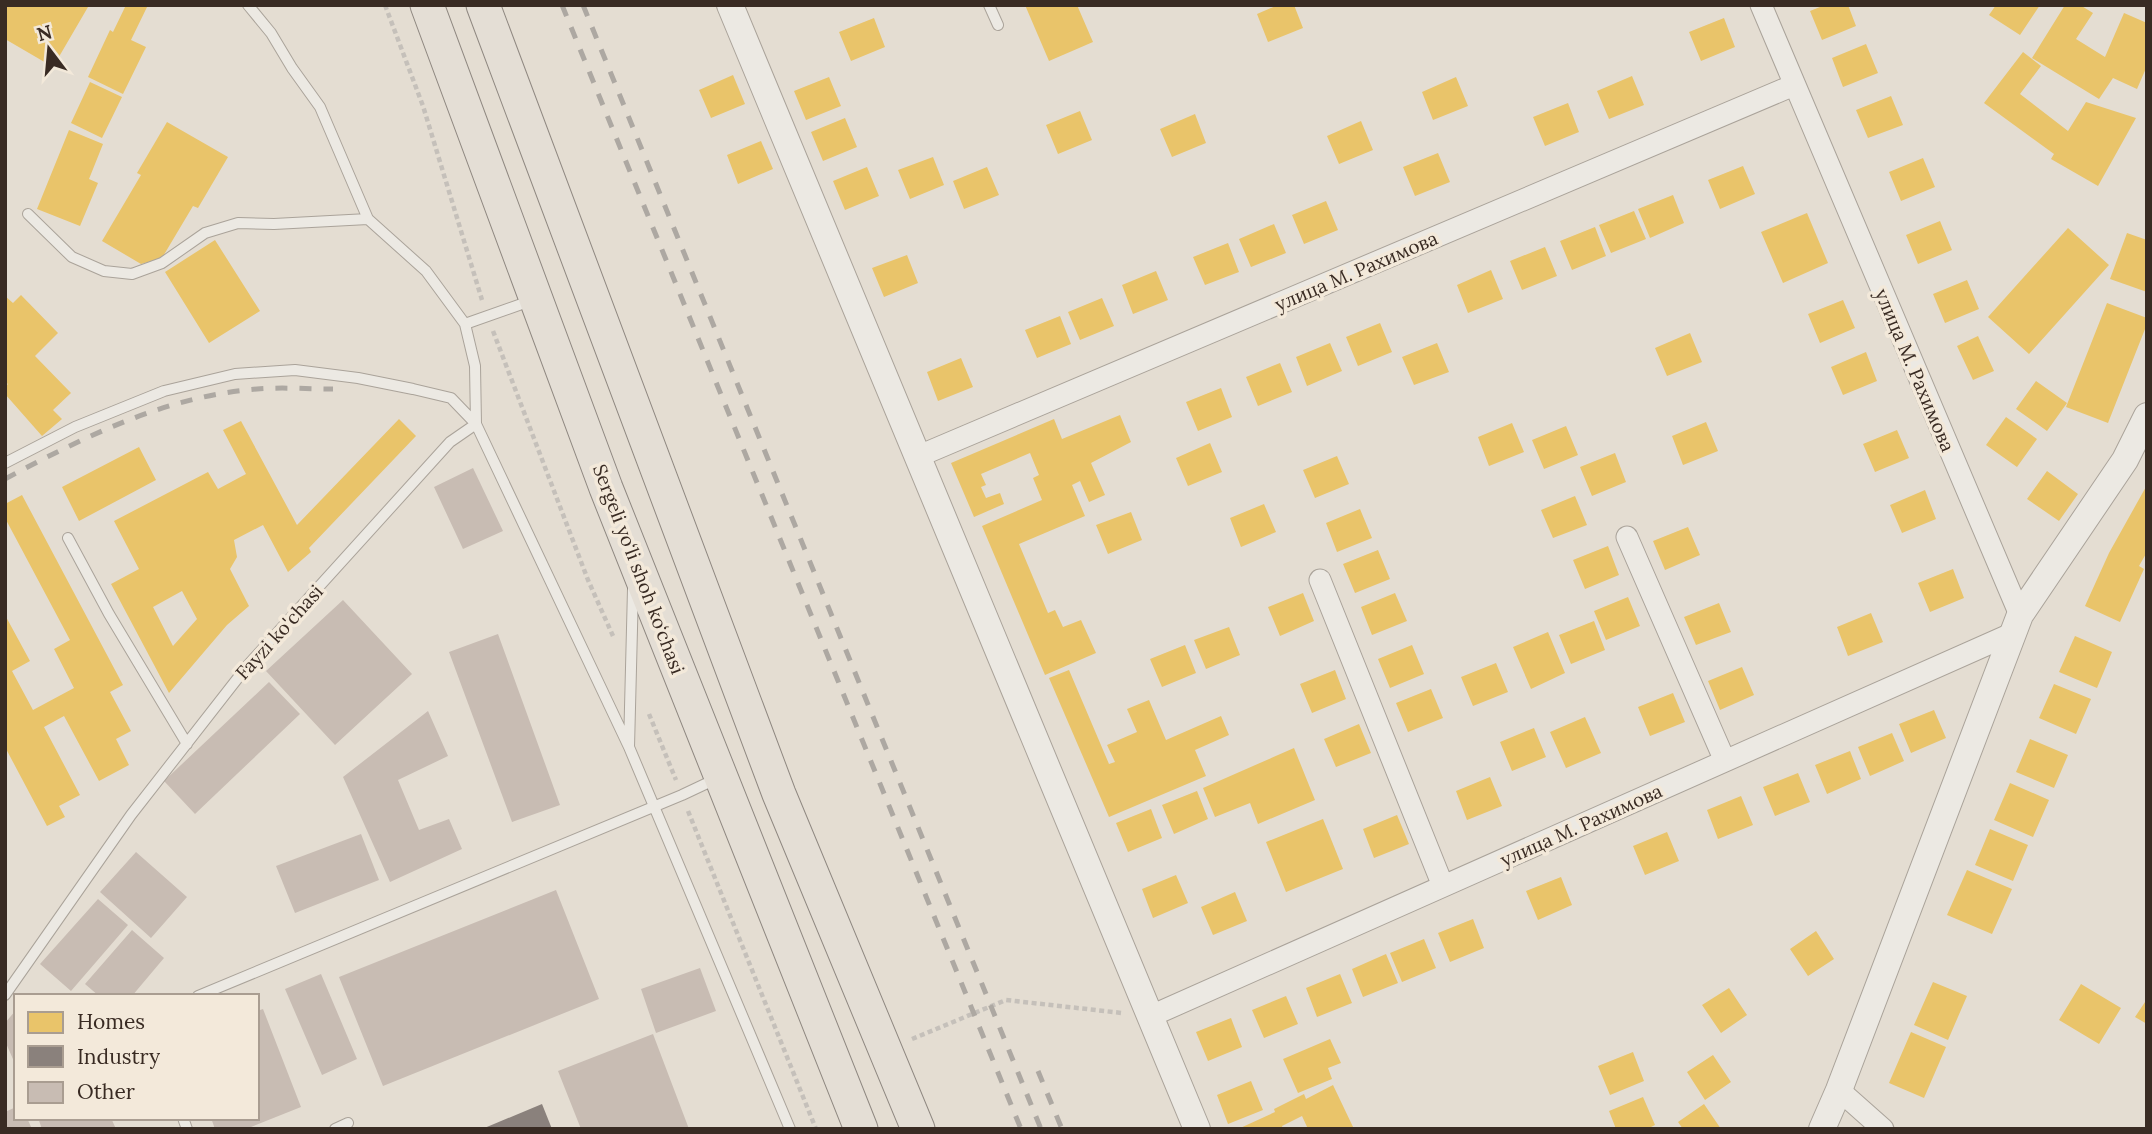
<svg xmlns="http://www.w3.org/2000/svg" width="2152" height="1134" viewBox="0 0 2152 1134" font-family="Lora,serif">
	<rect width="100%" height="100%" fill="#e4ddd2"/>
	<!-- homes -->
	<path fill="#e9c46a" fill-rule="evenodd" d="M5,5H84L88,7L53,67L5,39Z
		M126,5H148L131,40L146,47L123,94L88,77L110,30L113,32Z
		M1025,5H1077L1093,42L1049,61Z
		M1278,5H1294L1303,28L1268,42L1257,14Z
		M1825,5H1848L1856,26L1822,40L1810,11Z
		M1996,5H2040L2020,35L1989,15Z
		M2065,5H2080L2093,13L2076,39L2105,57L2124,13L2147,23V66L2137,89L2113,78L2099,99L2032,58Z
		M874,18L885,47L851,61L839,32Z
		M1724,18L1735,47L1701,61L1689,32Z
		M1866,44L1878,73L1843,87L1832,58Z
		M2023,52L2041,66L2020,94L2068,131L2086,102L2136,118L2098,186L2051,159L2054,154L1984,103Z
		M733,75L745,104L711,118L699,90Z
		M1632,76L1644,105L1609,119L1597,91Z
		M829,77L841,106L806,120L794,91Z
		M1456,77L1468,106L1433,120L1422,92Z
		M90,82L122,97L102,138L71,123Z
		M1891,96L1903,125L1868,138L1856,110Z
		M1568,103L1579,132L1545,146L1533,117Z
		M1080,111L1092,140L1058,154L1046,125Z
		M1195,114L1206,143L1172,157L1160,129Z
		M845,118L857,147L823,161L811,132Z
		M1361,121L1373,150L1339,164L1327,136Z
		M167,122L228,157L198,208L193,206L162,258L141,264L102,241L141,175L137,173Z
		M69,130L103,144L89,179L98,183L80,226L37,209Z
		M761,141L773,169L738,184L727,155Z
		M1438,153L1450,182L1415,196L1403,167Z
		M933,157L944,185L910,199L898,170Z
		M1923,158L1935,187L1901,201L1889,172Z
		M1743,166L1755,194L1720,209L1708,180Z
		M867,167L879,196L845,210L833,181Z
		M987,167L999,195L964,209L953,181Z
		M1673,195L1684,223L1650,238L1638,209Z
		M1326,201L1338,230L1304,244L1292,215Z
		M1634,211L1646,239L1611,253L1599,225Z
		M1807,213L1828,263L1783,283L1761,232Z
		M1940,221L1952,250L1918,264L1906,235Z
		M1274,224L1286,253L1251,267L1239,239Z
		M1595,227L1606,256L1572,270L1560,241Z
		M2068,228L2109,265L2029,354L1988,317Z
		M2127,233L2147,240V292L2110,279Z
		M215,240L260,311L209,343L165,272Z
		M1228,243L1239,272L1205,285L1193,257Z
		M1545,247L1557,276L1522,290L1510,261Z
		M907,255L918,283L884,297L872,268Z
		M1491,270L1503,299L1468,313L1457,285Z
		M1156,271L1168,300L1133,314L1122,285Z
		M1967,280L1979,309L1945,323L1933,294Z
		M21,295L58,333L35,356L71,393L53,410L62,419L42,436L5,394V387L8,384L5,382V296L13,303Z
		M1102,298L1114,326L1080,340L1068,312Z
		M1843,300L1855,328L1820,343L1808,314Z
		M2107,303L2147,318V324L2108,423L2066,407Z
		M1060,316L1071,344L1037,358L1025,330Z
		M1380,323L1392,352L1358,366L1346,337Z
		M1690,333L1702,362L1667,376L1655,348Z
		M1978,336L1994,371L1973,380L1957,346Z
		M1330,343L1342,371L1307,386L1296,357Z
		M1437,343L1449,372L1414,385L1402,357Z
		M1866,352L1877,381L1843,395L1831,367Z
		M961,358L973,387L938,401L927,372Z
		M1280,363L1292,392L1258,406L1246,377Z
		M2036,381L2067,403L2047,431L2016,409Z
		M1221,388L1232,417L1198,431L1186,402Z
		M1120,415L1131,442L1091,463L1105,495L1089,502L1080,481L1072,485L1085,516L1019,544L1048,613L1055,610L1063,627L1081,620L1096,653L1045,675L982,526L1042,500L1033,478L1039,475L1030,453L981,474L986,485L981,487L986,498L1000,493L1004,504L974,517L951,463L1054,419L1062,439Z
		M2006,417L2037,439L2017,467L1986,445Z
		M399,419L416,436L309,548L311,552L288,572L263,525L234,540L237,557L230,569L249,606L227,625L169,693L111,584L139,569L114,521L208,472L218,489L246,474L223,430L241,421L297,525ZM182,591L197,619L173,646L153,607Z
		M1706,422L1718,451L1683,465L1672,436Z
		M1512,423L1524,452L1489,466L1478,437Z
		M1566,426L1578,455L1544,469L1532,440Z
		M1897,430L1909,458L1875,472L1863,444Z
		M1210,443L1222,472L1188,486L1176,458Z
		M139,447L156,480L79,521L62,487Z
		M1615,453L1626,482L1592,496L1580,467Z
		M1337,456L1349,484L1315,498L1303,470Z
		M2047,471L2078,494L2059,521L2027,499Z
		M2147,485V552L2139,566L2144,569L2120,622L2085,606L2109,553Z
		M1925,490L1936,519L1902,533L1890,505Z
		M22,495L123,685L110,692L131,731L116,739L129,765L99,781L64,716L44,727L80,795L59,806L65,817L47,826L5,747V615L30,661L12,671L33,710L74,688L54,649L70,640L5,518V504Z
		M1575,496L1587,525L1553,538L1541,510Z
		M1264,504L1276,532L1241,547L1230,518Z
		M1360,509L1372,538L1337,552L1326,523Z
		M1131,512L1142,540L1108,554L1096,525Z
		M1688,527L1700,555L1665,570L1653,541Z
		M1608,546L1619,575L1585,589L1573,560Z
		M1378,550L1390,579L1355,593L1343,564Z
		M1953,569L1964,598L1930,612L1918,583Z
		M1303,593L1314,621L1280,636L1268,607Z
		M1395,593L1407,621L1372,635L1361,607Z
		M1628,597L1640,626L1606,640L1594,611Z
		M1719,603L1731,632L1696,645L1684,617Z
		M1871,613L1883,642L1848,656L1837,627Z
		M1594,621L1605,650L1571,664L1559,635Z
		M1229,627L1240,655L1206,669L1194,640Z
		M1548,632L1565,673L1531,689L1513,647Z
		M2075,636L2112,652L2097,688L2059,672Z
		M1185,645L1196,673L1162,687L1150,659Z
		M1412,645L1424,674L1390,688L1378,659Z
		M1496,663L1508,692L1473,706L1461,677Z
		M1742,667L1754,695L1720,710L1708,681Z
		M1069,670L1109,764L1115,762L1107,745L1137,732L1127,709L1149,700L1166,740L1221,716L1229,735L1195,750L1206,776L1109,817L1049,678Z
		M1335,670L1346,699L1312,713L1300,684Z
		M2054,684L2091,699L2076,734L2039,718Z
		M1431,689L1443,718L1408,732L1396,703Z
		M1673,693L1685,722L1650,736L1638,707Z
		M1934,710L1946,738L1911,753L1899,724Z
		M1585,717L1601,753L1566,768L1550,732Z
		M1359,724L1371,753L1336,767L1324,739Z
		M1534,728L1546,757L1512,771L1500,742Z
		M1892,733L1904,761L1870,776L1858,747Z
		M2030,739L2068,755L2054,788L2016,772Z
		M1294,748L1315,800L1258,824L1250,803L1215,817L1203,788Z
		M1850,751L1861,779L1827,794L1815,765Z
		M1798,773L1810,802L1775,816L1763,787Z
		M1490,777L1502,806L1467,820L1456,791Z
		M2010,783L2049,800L2033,837L1994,820Z
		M1197,791L1208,819L1174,834L1162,805Z
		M1741,796L1753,825L1718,839L1707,810Z
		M1151,809L1162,838L1128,852L1116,823Z
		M1397,815L1409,844L1374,858L1363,829Z
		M1323,819L1343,869L1286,892L1266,842Z
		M1990,829L2028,845L2013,881L1975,865Z
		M1667,832L1679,861L1645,875L1633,846Z
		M1967,870L2012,889L1992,934L1947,915Z
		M1176,875L1188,903L1153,918L1142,889Z
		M1561,877L1572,905L1538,920L1526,891Z
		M1235,892L1247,921L1213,935L1201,907Z
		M1473,919L1484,948L1450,962L1438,933Z
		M1816,931L1834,959L1808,976L1790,949Z
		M1424,939L1436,968L1402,982L1390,953Z
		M1386,954L1398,983L1363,997L1352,969Z
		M1340,974L1352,1003L1317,1017L1306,988Z
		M1933,982L1967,996L1948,1040L1914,1025Z
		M2081,984L2121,1008L2099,1044L2059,1020Z
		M1729,988L1747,1015L1721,1033L1702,1005Z
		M1286,996L1298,1024L1264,1038L1252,1010Z
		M2147,999V1024L2135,1017Z
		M1231,1018L1242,1047L1208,1061L1196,1032Z
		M1911,1032L1946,1047L1924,1098L1889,1083Z
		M1330,1039L1341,1063L1328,1068L1332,1079L1298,1093L1283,1059Z
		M1633,1052L1644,1081L1610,1095L1598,1066Z
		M1713,1055L1731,1082L1705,1100L1687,1072Z
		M1251,1081L1263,1110L1228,1124L1217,1095Z
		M1333,1085L1354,1129H1308L1302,1116L1282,1126L1283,1129H1238L1275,1112L1274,1109L1304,1094L1306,1099Z
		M1643,1097L1655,1125L1647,1129H1616L1609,1111Z
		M1704,1104L1721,1129H1683L1678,1122Z"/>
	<!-- industry -->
	<path fill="#8a817c" d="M542,1104L552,1129H482Z"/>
	<!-- building -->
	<path fill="#c8bcb3" d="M473,468L503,531L463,549L434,487Z
		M343,600L412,674L335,745L266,671Z
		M498,634L560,805L512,822L449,652Z
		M269,682L300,714L195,814L164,781Z
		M428,711L448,756L398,780L419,830L449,819L462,849L390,882L343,777Z
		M361,834L379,880L295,913L276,866Z
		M136,852L187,897L151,938L100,892Z
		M556,890L599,999L383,1086L339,977Z
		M98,899L128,925L71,991L40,964Z
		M132,930L164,958L132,996H99L85,984Z
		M700,968L716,1011L656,1033L641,989Z
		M321,974L357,1059L322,1075L285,989Z
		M263,1009L301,1107L246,1129H215L211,1118H257V1011Z
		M16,1010V1066L5,1041V1023Z
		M653,1034L689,1129H581L558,1071Z
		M16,1107V1118H27L32,1129H5V1112Z
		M38,1118H111L116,1129H42Z"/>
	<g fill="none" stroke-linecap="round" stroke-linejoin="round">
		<defs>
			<path id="service" d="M989,5L998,25
				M28,214L72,257L104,271L132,274L162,263L205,233L238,223L274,224L368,219
				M465,324L533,300
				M5,463L75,427L164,391L235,374L295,370L358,378L413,389L451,398L476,424L629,747
				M68,538L109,614L187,744
				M633,589L629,747L790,1129
				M5,995L131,815L248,665L450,442L476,424L475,366L465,324L426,271L368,219L320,107L292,68L271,33L248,5
				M198,996L682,795L718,778
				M183,1118L187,1129
				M335,1129L348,1123"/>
			<path id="minor" d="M1761,5L2020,615
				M919,456L1794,85
				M1627,537L1725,761
				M1320,580L1443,886
				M1151,1016L2011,634
				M1839,1090L1883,1129"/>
			<path id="tertiary" d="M730,5L1197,1129
				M1822,1129L1839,1090L2020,615L2125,460L2147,416"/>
			<path id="primary" d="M427,5L606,488L861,1129
				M483,5L779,794L918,1129"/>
		</defs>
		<!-- service casing -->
		<use href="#service" stroke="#aaa39a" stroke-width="12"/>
		<!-- minor casing -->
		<use href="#minor" stroke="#aaa39a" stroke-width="23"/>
		<!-- tertiary casing -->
		<use href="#tertiary" stroke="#aaa39a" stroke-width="28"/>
		<!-- primary casing -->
		<use href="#primary" stroke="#8f8881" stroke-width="35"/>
		<!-- path -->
		<path stroke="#c5c0ba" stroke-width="4.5" stroke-dasharray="5 3.5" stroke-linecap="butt" d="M385,5L423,106L482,300
			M493,331L588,580L613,636
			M649,714L676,780
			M688,811L816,1129
			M912,1039L1006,1000L1122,1013"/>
		<!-- service -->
		<use href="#service" stroke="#ece9e3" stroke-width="10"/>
		<!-- minor -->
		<use href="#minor" stroke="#ece9e3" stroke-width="21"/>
		<!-- tertiary -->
		<use href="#tertiary" stroke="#ece9e3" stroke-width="26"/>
		<!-- primary -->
		<use href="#primary" stroke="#e4ded5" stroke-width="33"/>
		<!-- rail -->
		<path stroke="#ada8a2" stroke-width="5" stroke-dasharray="12 12" stroke-linecap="butt" d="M562,5L1021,1129
			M583,5L1041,1129
			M5,479C84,437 166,396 257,389C282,387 308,389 333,389
			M1038,1071L1062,1129"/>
	</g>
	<g text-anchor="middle" stroke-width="7" stroke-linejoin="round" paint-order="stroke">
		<!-- street labels -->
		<g font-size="19" fill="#392b23" stroke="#f3e9da">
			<text transform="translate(1356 271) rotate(-23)" y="7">улица М. Рахимова</text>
			<text transform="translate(1915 370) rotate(67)" y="7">улица М. Рахимова</text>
			<text transform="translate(639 569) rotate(69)" y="7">Sergeli yo‘li shoh ko‘chasi</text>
			<text transform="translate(279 632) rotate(-48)" y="7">Fayzi ko'chasi</text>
			<text transform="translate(1581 825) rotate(-24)" y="7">улица М. Рахимова</text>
		</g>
	</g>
	<!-- border -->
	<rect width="2152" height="1134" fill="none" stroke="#392b23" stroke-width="14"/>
	<!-- legend -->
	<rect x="14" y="994" width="245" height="126" fill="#f3e9da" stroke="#a99d91" stroke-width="2"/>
	<rect x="28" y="1012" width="35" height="21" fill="#e9c46a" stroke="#a99d91" stroke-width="2"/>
	<text x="77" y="1029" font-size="21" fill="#392b23">Homes</text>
	<rect x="28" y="1046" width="35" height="21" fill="#8a817c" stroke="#a99d91" stroke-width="2"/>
	<text x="77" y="1064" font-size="21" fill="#392b23">Industry</text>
	<rect x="28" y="1082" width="35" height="21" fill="#c8bcb3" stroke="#a99d91" stroke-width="2"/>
	<text x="77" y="1099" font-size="21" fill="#392b23">Other</text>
	<!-- north arrow -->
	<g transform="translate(49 49) rotate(344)" stroke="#f3e9da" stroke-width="5" paint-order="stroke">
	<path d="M0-5L12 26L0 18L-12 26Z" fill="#392b23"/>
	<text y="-10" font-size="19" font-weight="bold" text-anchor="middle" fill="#392b23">N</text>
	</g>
</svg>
